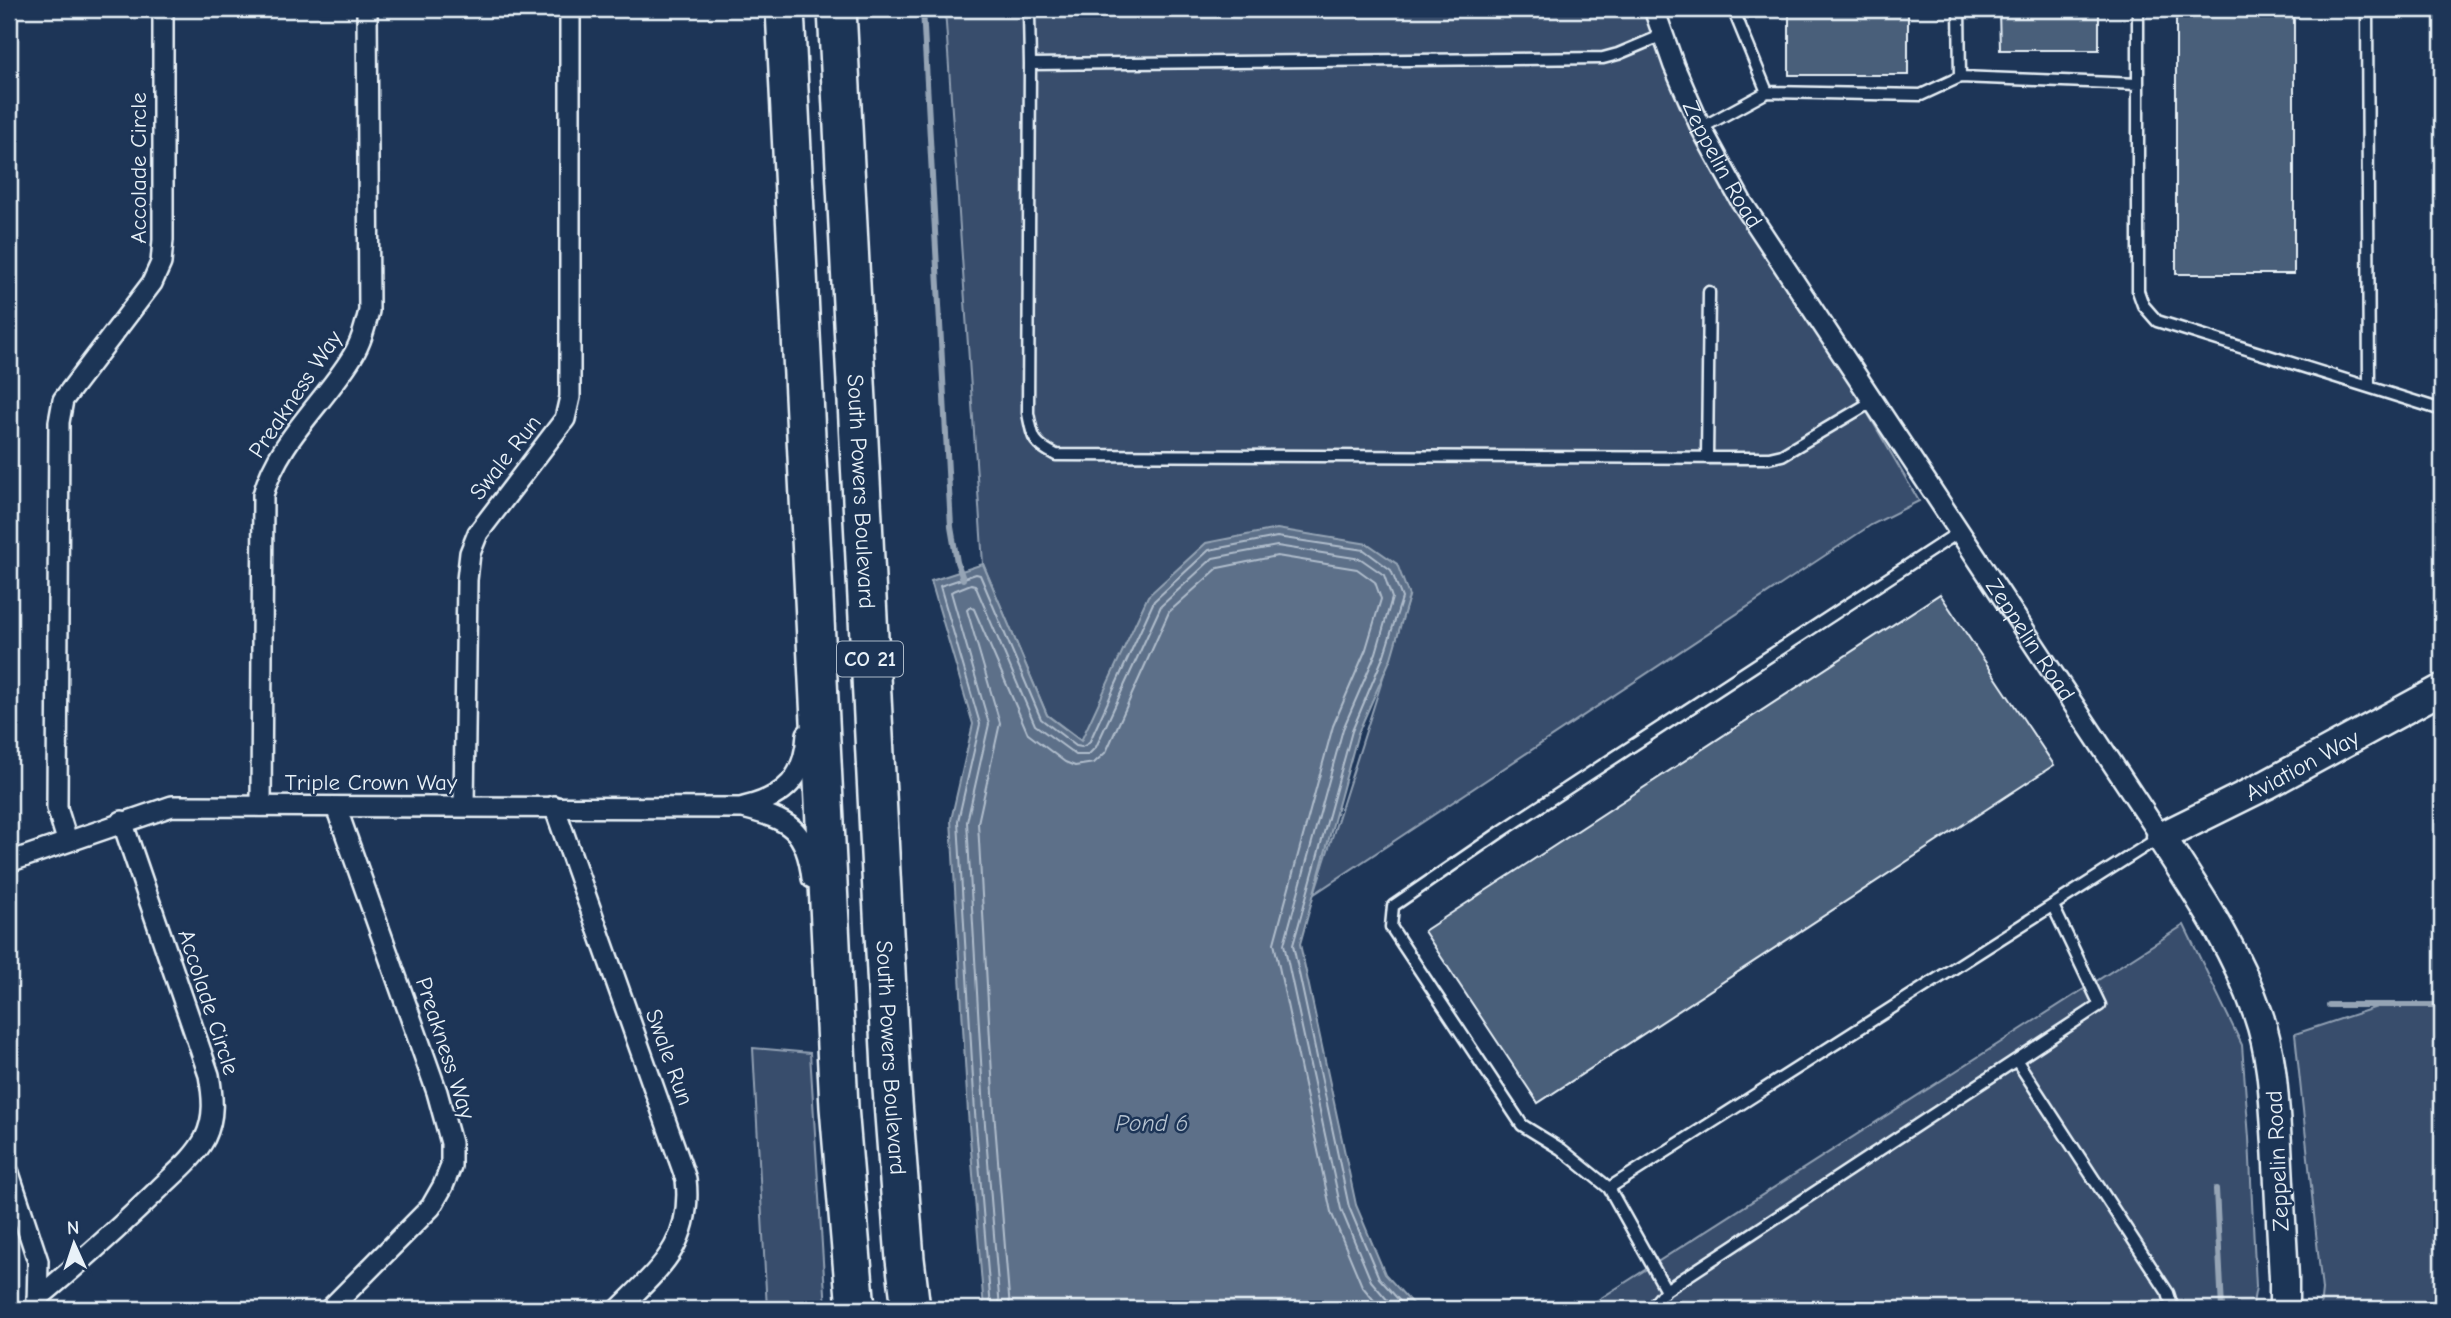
<svg xmlns="http://www.w3.org/2000/svg" width="2451" height="1318" viewBox="0 0 2451 1318" font-family="'Comic Neue',sans-serif">
	<rect width="100%" height="100%" fill="#1d3557"/>
	<filter id="ink" filterUnits="userSpaceOnUse"><feTurbulence type="fractalNoise" baseFrequency=".0143" numOctaves="2"/><feDisplacementMap in="SourceGraphic" scale="14" xChannelSelector="R" yChannelSelector="G"/><feConvolveMatrix kernelMatrix="1 2 1 2 8 2 1 2 1" color-interpolation-filters="sRGB"/></filter>
	<g filter="url(#ink)">
		<!-- green -->
		<path fill="#374d6c" stroke="#909fb2" stroke-width="2" d="M945,9H1654L1701,128L1919,501L1871,525L1314,894L1409,596L1148,597L1082,741L1047,715L983,564Z
			M2184,925L2242,1045L2249,1138L2256,1287L2252,1309H1584Z
			M2383,1005L2442,1006V1309H2320L2322,1290L2295,1034Z
			M753,1048L810,1053L826,1309H767Z"/>
		<!-- water -->
		<path fill="#5d7089" stroke="#95a4b5" stroke-width="2" d="M1277,529L1368,544L1397,564L1409,596L1391,658L1358,733L1300,944L1356,1205L1385,1274L1417,1309H984L968,1113L951,820L973,724L931,581L983,564L1047,715L1081,741L1148,596L1206,543Z"/>
		<g fill="none" stroke-linecap="round" stroke-linejoin="round">
			<!-- shore -->
			<path stroke="#b0bdcc" stroke-width="2" d="M991,1309L975,1113L958,821L980,724L940,586L976,574L980,575L1041,719L1076,746L1082,747L1089,743L1154,601L1209,550L1277,537L1364,550L1391,570L1402,598L1384,655L1352,731L1293,945L1349,1207L1379,1278L1407,1309
				M1000,1309L984,1112L967,822L989,724L951,592L971,584L975,585L1035,725L1076,755H1088L1096,747L1161,606L1213,558L1277,546L1361,559L1384,575L1392,598L1376,653L1343,729L1284,944L1341,1209L1371,1281L1395,1309
				M1010,1309L994,1111L978,823L1000,723L967,610L970,607L974,609L1028,734L1065,762L1075,766L1094,763L1106,752L1169,612L1218,568L1277,556L1357,569L1375,582L1381,599L1366,649L1333,726L1274,943L1331,1212L1362,1286L1381,1309"/>
			<!-- stream -->
			<path stroke="#95a4b5" stroke-width="6" d="M923,9L951,527L957,562L963,579
				M2329,1005H2442
				M2216,1189L2222,1309"/>
		</g>
		<!-- building -->
		<path fill="#495e7a" stroke="#e8f1f8" stroke-width="2" d="M1789,9H1908V75H1789Z
			M1999,9H2099V50H2000Z
			M2176,9H2294V274H2176Z
			M1940,594L2054,765L1538,1103L1424,931Z"/>
		<g fill="none" stroke-linecap="round" stroke-linejoin="round">
			<defs>
				<path id="lane" d="M1026,9L1029,13L1030,64L1028,413C1033,438 1032,443 1056,455L1769,458L1782,455L1873,401
					M1733,9L1767,92L1921,95L1960,77
					M1959,9L1960,77L2138,84
					M2138,9V291L2143,305L2157,321L2442,410
					M2367,9L2369,387
					M1030,64L1603,58L1618,54L1663,35
					M1701,128L1767,92
					M1707,458L1709,292
					M1959,532L1502,831L1393,906L1391,927L1522,1125L1561,1149L1609,1188L2160,837
					M2017,1061L2168,1293L2173,1309
					M1609,1188L1666,1290L1650,1309
					M1666,1290L2100,1005L2053,906"/>
				<g id="street">
					<path id="s1" d="M1654,9L1674,66L1701,128L1741,201L2161,837"/>
					<path d="M261,806L263,495C278,440 323,404 352,357C361,343 365,327 369,311L367,9"/>
					<path d="M464,806L467,580L470,553L478,533L565,419L570,397V9"/>
					<path d="M554,806L686,1179C693,1243 660,1268 619,1309"/>
					<path d="M744,807C785,797 805,778 807,734"/>
					<path d="M67,840L57,808L59,422L63,400L152,283L161,263L163,240V9"/>
					<path d="M9,862L172,806L743,808C789,820 806,828 812,878"/>
					<path d="M9,1173L38,1261L37,1307"/>
					<path d="M37,1299C79,1264 119,1228 158,1190C174,1174 194,1159 205,1138C215,1117 213,1097 209,1075L122,821"/>
					<path d="M330,1309L431,1207L443,1186L451,1166V1143L437,1092L336,807"/>
				</g>
				<g id="secondary">
					<path id="s2" d="M2284,1309V1278C2282,1234 2279,1190 2277,1145C2274,1101 2273,1056 2258,1014C2235,947 2199,895 2161,837L2268,784L2442,689"/>
				</g>
				<g id="highway">
					<path d="M785,9L839,1107L856,1309"/>
					<path id="s3" d="M837,9L892,1089L905,1259L911,1309"/>
				</g>
			</defs>
			<!-- lane casing -->
			<use href="#lane" stroke="#e8f1f8" stroke-width="15"/>
			<!-- street casing -->
			<use href="#street" stroke="#e8f1f8" stroke-width="24"/>
			<!-- secondary casing -->
			<use href="#secondary" stroke="#e8f1f8" stroke-width="33"/>
			<!-- highway casing -->
			<use href="#highway" stroke="#e8f1f8" stroke-width="42"/>
			<!-- lane -->
			<use href="#lane" stroke="#1d3557" stroke-width="10"/>
			<!-- street -->
			<use href="#street" stroke="#1d3557" stroke-width="19"/>
			<!-- secondary -->
			<use href="#secondary" stroke="#1d3557" stroke-width="28"/>
			<!-- highway -->
			<use href="#highway" stroke="#1d3557" stroke-width="37"/>
		</g>
	</g>
	<g text-anchor="middle" stroke-width="5" stroke-linejoin="round" paint-order="stroke">
		<!-- shield labels -->
		<rect fill="#1d3557" stroke="#abb9c8" stroke-width="2" x="837" y="641.5" width="66" height="35" rx="5"/>
		<g font-size="21" font-weight="bold" fill="#e8f1f8">
			<text x="870" y="666">CO 21</text>
		</g>
		<!-- street labels -->
		<g font-size="23" fill="#e8f1f8" stroke="#1d3557">
			<text dy="8" stroke="none"><textPath href="#s1" startOffset="170">Zeppelin Road</textPath></text>
			<text transform="translate(138 168) rotate(-90)" y="8">Accolade Circle</text>
			<text transform="translate(295 394) rotate(-56)" y="8">Preakness Way</text>
			<text transform="translate(505 457) rotate(-52)" y="8">Swale Run</text>
			<text dy="8" stroke="none"><textPath href="#s3" startOffset="483">South Powers Boulevard</textPath></text>
			<text dy="8" stroke="none"><textPath href="#s1" startOffset="737">Zeppelin Road</textPath></text>
			<text dy="8" stroke="none"><textPath href="#s2" startOffset="658">Aviation Way</textPath></text>
			<text x="371" y="790">Triple Crown Way</text>
			<text transform="translate(209 1002) rotate(72)" y="8">Accolade Circle</text>
			<text transform="translate(446 1048) rotate(72)" y="8">Preakness Way</text>
			<text transform="translate(670 1057) rotate(70)" y="8">Swale Run</text>
			<text dy="8" stroke="none"><textPath href="#s3" startOffset="1050">South Powers Boulevard</textPath></text>
			<text transform="translate(2277 1161) rotate(-93)" y="8">Zeppelin Road</text>
		</g>
		<!-- water labels -->
		<g font-size="24" font-style="italic" fill="#b7c4d1" stroke="#1d3557">
			<text x="1152" y="1131">Pond 6</text>
		</g>
	</g>
	<!-- margin -->
	<rect width="2451" height="1318" fill="none" stroke="#1d3557" stroke-width="35"/>
	<rect x="18" y="18" width="2416" height="1283" fill="none" stroke="#e8f1f8" stroke-width="2.5" filter="url(#ink)"/>
	<!-- north arrow -->
	<g transform="translate(74 1244) rotate(357)" stroke="#1d3557" stroke-width="5" paint-order="stroke">
	<path d="M0-5L12 26L0 18L-12 26Z" fill="#e8f1f8"/>
	<text y="-10" font-size="19" font-weight="bold" text-anchor="middle" fill="#e8f1f8">N</text>
	</g>
</svg>
